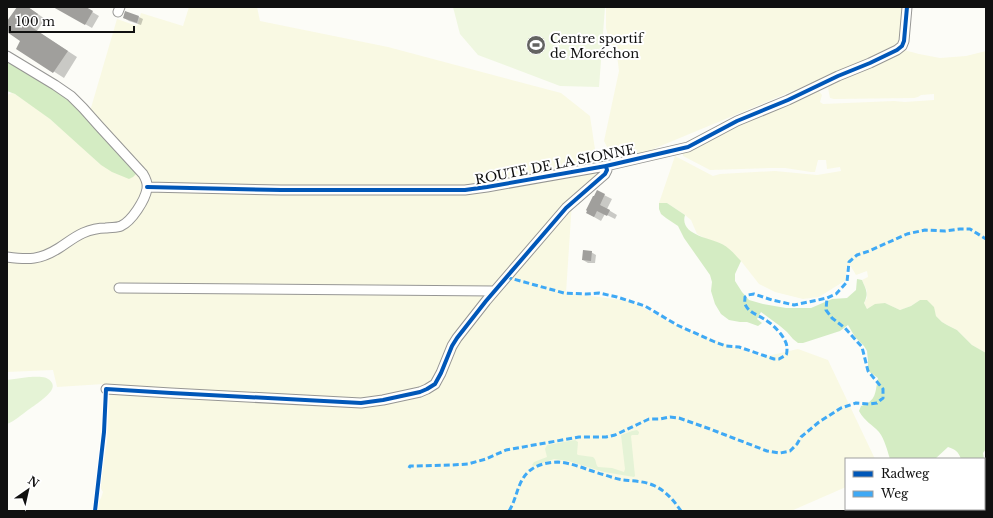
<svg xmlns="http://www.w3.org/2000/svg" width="993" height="518" viewBox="0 0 993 518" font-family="'Libre Baskerville',serif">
	<rect width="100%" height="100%" fill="#fcfcf7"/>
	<!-- farmland -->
	<path fill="#f9f9e3" d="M189,7H257L260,21L388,47L561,93L590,116L599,176L572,202L566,293L631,301L681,328L763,357L798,349L828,360L875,459H846V487L791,511H97V504L101,498L103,492L100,487V484L107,441L110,384H104L57,387L53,370L7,372V95L12,93L15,94L36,108L50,119L71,137L101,165L88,118L117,19L137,26L141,13L183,26Z
		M606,7H905L901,39L898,44L884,53L622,162L612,157L604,141L619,71L616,47L610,44L606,28Z
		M904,50L919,54L940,58L966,56L986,51V353L972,345L957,330L947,325L942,322L936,316L933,307L920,300L911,306L900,310L885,303L874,306L867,309L864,303L867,298V291L862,280L868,277L867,271L856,275L850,265L846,267V280L819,297L803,299L775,292L759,284L741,261L728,249L722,244L706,239L697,234L691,220L685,215L667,203H659L675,156L713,176L720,174L775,171L817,175L841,171L840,167L827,169L826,160H818L815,172H811L785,168H770L710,170L683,156V152L742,123L818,90L822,95L820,102L823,104L894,101L905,102L934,100V94L921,95L918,97L914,98L834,99L830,98L828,88L830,84Z"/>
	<!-- green -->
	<path fill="#e5f3d6" d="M29,377C36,377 48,375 52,383C53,385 53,387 52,389C50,395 34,406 28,410C21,415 15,421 7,424V380Z
		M637,430L639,432V433L638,435H632L631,436L635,476L634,477L604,472L568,461L554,459L534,466L532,465L534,462L547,457L545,449L547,445L558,443L575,440L578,442L577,454L578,455L593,457C597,460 595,464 598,467L612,468L624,472L625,469L621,435L632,431Z"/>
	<!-- forest -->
	<path fill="#d4ecc3" d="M7,61L56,89L68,98L135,170L136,174L133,177L129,179L112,172L101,165L50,119L15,94L7,91Z
		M659,203H667L685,215C679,235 710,238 722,244C730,248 735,255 741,261L735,274V281L742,292L749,300L763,304L786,308H811L832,299L847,298L856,290L857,279L862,280C866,290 869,293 864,303L867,309L875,304L885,303L900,310L911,306L920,300H927L934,307L936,316L942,322L947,325L957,330L972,345L986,353V449L983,453L984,459H961C958,451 956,450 948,447L935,459H890C887,450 885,440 879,432C872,424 865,422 859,411L861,406C877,401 875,392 878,378L868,371V361L867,351L864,346L855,337L848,325L840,331L803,343H798L793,339L787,332L780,326L761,312L757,319L762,323L758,326L747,322H740L729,320L721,314L715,304L711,291L712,282L710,275L684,238L678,226L666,218L661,214L659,209Z"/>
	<!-- pitch -->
	<path fill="#eff7e0" d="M453,7H605L599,87L560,86L478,55L460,34Z"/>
	<!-- water -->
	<path fill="#cbe6f8" d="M535,39L538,41L539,45L538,48L534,50L532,49L530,44V41L532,40Z"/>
	<!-- shadow -->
	<path fill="#0003" d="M18,7H28L45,19L37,31L77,57L64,78L17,48L22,41L7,31V23Z
		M55,7H84L99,16L92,28Z
		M139,17L143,19L141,25L129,21L124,18Z
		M598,192L612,199L607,209L617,215L615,219L605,214L601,221L587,213Z
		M591,252L596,255L595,263H588L583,260Z"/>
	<!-- building -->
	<path fill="#a09f9c" d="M17,7H28L38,14L30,26L68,51L53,73L16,49L20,41L7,32V21Z
		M53,7H86L93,11L85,25Z
		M125,11L139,16L137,23L123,18Z
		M597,190L605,194L600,205L610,210L607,216L597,211L594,217L586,213L587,211L586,210L593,196H594Z
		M583,250L592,251L591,261L582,260Z"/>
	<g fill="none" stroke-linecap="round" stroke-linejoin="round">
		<defs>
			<path id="minor" d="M118,12L120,7
				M7,56L55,85L71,96L83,108L99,126L143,174C146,179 148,184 147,189C145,200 132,221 121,226C117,228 111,227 106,228C98,228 90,230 83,233C74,237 67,243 59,248C40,260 29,260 7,257
				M147,187L281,190H465L487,187L606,166L688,147L737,121L788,100L838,76L870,63L897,50L902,46L904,41L907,7
				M119,288L494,291
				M106,389L171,393L361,403L383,400L420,392L427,389L435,384L441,373L452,346L457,338L486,301L566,208L605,174L607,170L606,166"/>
		</defs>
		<!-- minor casing -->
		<use href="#minor" stroke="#969694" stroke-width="11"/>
		<!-- minor -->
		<use href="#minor" stroke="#fffffe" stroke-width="9"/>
		<!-- quiet -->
		<path stroke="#3fa9f5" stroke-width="3" stroke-dasharray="6 3" stroke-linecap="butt" d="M506,277L564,293L586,294L599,293L617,297L645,306L677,325L715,342L726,346L739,347L774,359H779L786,355C787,354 787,349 787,348C787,338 773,324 764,319C758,315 750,313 746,306C744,303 745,300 745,297L748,295L754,294L772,300L794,305L818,300L827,298L836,294L847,282L849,262L857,255L869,251L907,234L925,230L945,231L960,229H970L986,239
			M409,468L410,466H414L452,465L468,464L486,459L506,450L579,437H606L615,435L649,419H660L670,417L679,418L710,429L767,451L780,453L790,451L797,444L801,437L819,422L841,408L856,403L869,404L877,403L883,398V389L868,371L862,347L845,328L832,318L826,310L827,298
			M984,469L986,461
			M509,511C518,497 517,479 532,469C539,464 550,462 558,462C574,463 589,471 605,475C611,477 617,479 623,480C633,481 645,481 655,486C667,492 674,501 681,511
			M911,511L914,509"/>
		<defs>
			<path id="cycleway" d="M147,187L281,190H465L487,187L606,166L688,147L737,121L788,100L838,76L870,63L897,50L902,46L904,41L907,7
				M95,511L104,432L106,389L171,393L361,403L383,400L420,392L427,389L435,384L441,373L452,346L457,338L486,301L566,208L605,174L607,170L606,166"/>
		</defs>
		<!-- cycleway casing -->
		<use href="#cycleway" stroke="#fff" stroke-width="6"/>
		<!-- cycleway -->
		<use href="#cycleway" stroke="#0057b8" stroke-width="4"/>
	</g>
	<!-- icons -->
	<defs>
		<symbol id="stadium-disc" viewBox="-11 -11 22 22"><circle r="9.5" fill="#636361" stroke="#fff"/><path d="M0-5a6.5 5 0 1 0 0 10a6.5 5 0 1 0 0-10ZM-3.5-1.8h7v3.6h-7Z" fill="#fff"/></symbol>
	</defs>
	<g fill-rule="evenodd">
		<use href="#stadium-disc" x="525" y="34" width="22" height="22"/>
	</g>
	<g text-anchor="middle" stroke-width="4" stroke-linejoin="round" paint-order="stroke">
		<!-- poi labels -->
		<g font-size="13" fill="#101010" stroke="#fff" text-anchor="start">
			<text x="550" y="43">Centre sportif<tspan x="550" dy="15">de Moréchon</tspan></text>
		</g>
		<!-- street labels -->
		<g font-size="13" fill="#101010" stroke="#fff">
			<text transform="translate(555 164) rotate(-11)" y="5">ROUTE DE LA SIONNE</text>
		</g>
	</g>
	<!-- border -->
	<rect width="993" height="518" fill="none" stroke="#101010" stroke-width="16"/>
	<!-- legend -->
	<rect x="845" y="458" width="140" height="52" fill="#ffffff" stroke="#9f9f9f"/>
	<rect x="853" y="471" width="20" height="6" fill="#0057b8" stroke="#9f9f9f"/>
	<text x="881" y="478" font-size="12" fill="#101010">Radweg</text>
	<rect x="853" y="491" width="20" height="6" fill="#3fa9f5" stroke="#9f9f9f"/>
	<text x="881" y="498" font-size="12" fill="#101010">Weg</text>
	<!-- north arrow -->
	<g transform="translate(28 490) rotate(34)" stroke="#ffffff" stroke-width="3" paint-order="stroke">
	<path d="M0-3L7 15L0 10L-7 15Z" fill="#101010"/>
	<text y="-6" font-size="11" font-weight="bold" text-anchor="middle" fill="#101010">N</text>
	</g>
	<!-- scale -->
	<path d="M10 26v6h124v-6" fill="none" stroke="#101010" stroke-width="2"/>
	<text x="16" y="26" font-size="12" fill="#101010" stroke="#ffffff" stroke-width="3" paint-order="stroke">100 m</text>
</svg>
